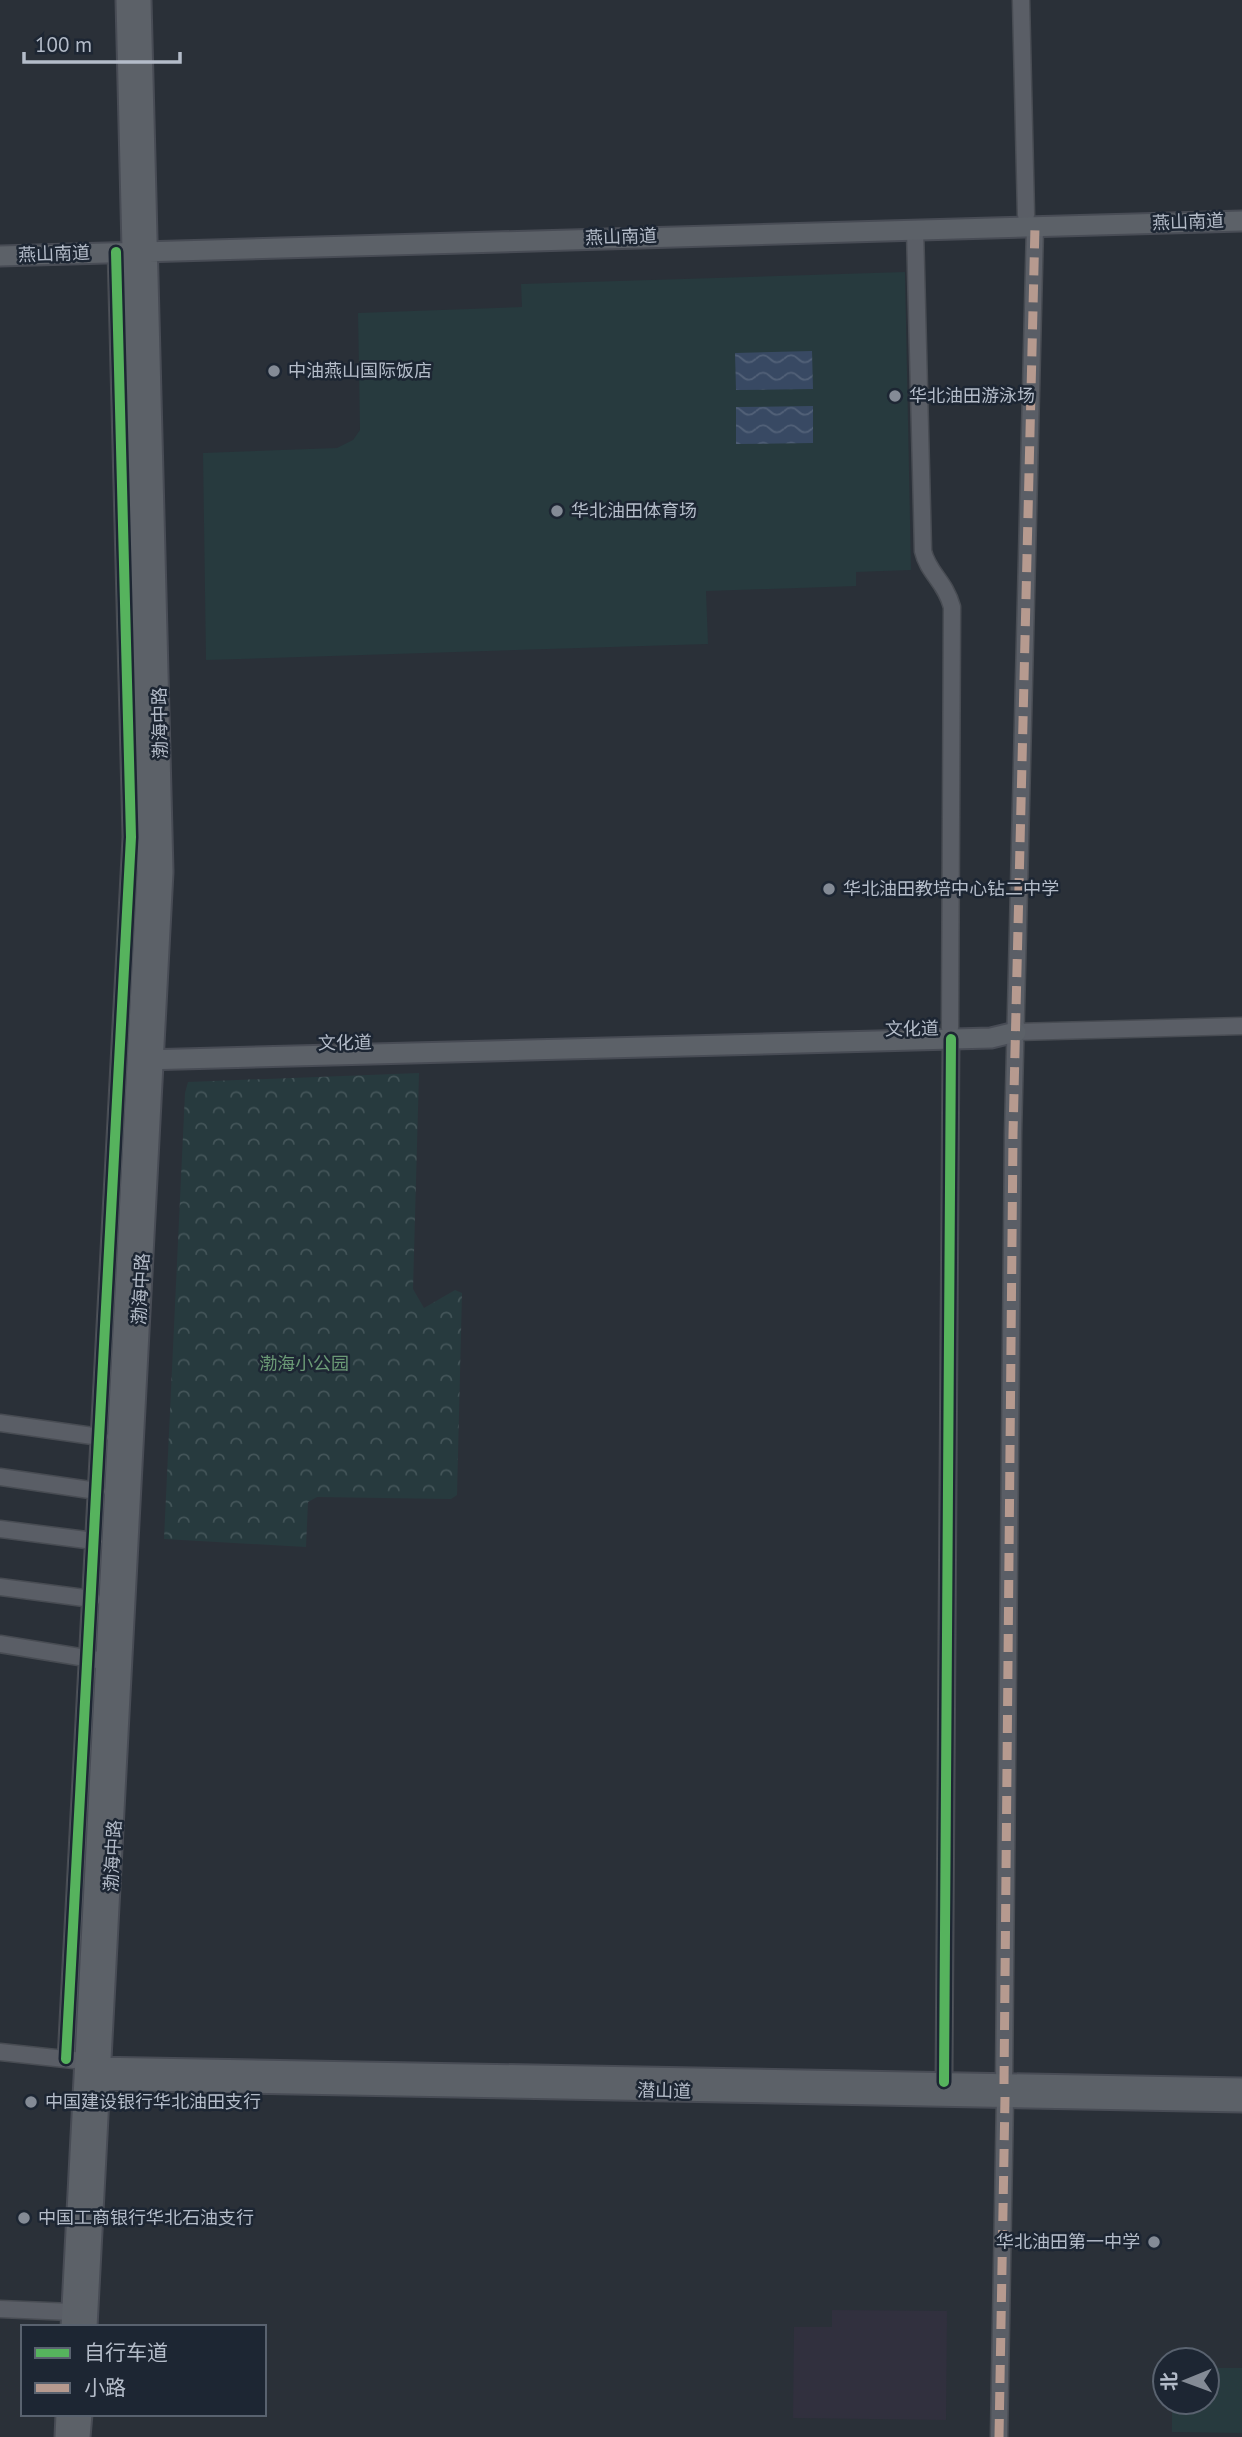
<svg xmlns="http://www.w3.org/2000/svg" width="1242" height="2437" viewBox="0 0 1242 2437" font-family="'PT Sans','Noto Sans SC',sans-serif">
	<defs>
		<pattern id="park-crowns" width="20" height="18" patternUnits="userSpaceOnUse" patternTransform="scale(1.75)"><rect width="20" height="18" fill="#273a3e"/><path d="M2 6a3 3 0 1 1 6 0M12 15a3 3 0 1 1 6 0" fill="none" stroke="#445559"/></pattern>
		<pattern id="water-waves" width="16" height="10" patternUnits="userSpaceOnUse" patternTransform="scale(1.75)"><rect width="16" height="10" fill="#384963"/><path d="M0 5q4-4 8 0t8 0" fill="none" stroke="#526178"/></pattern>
	</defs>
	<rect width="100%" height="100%" fill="#2a3038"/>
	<!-- medical -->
	<path fill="#31303e" d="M832,2310L947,2311L946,2420L793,2418L794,2327H832Z"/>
	<!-- park -->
	<path fill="url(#park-crowns)" d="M419,1073L413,1289L424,1308L455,1290L462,1293L457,1495L451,1499L317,1497L308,1502L306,1547L164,1539L185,1093L188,1082Z"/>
	<!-- garden -->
	<path fill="#273a3e" d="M905,272L911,570L856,572V586L706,591L708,644L206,660L203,453L337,448L353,440L360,430L358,313L522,307L521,284Z
		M1207,2368H1242V2433L1172,2432V2402H1207Z"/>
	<!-- water -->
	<path fill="url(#water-waves)" d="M812,351L813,389L736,390L735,353Z
		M813,406V443L736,444V407Z"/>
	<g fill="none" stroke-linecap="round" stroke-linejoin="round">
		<defs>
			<path id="minor" d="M1021,0L1026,215
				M915,229L923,551C928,573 945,581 952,607L950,1028
				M1016,1032L1242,1026
				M0,1423L100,1437
				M0,1477L97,1491
				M0,1529L94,1541
				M0,1587L92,1599
				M0,1644L98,1660
				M0,2052L74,2060
				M66,2059L131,837L116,252
				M944,2082L951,1039
				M1004,2084L1013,1134L1035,226
				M0,2309L72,2312
				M999,2437L1005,2097"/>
			<path id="major" d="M0,256L1242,221
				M143,1060L991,1038L1016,1032
				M92,2067L1242,2088
				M90,2080L1242,2102
				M71,2327L147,872L126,0
				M87,2327L163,872L141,0
				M65,2437L66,2414
				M80,2437L82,2414"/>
		</defs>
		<!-- minor casing -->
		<use href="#minor" stroke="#484c53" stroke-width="19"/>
		<!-- major casing -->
		<use href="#major" stroke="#484c55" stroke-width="23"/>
		<!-- minor -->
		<use href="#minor" stroke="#5a5e66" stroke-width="16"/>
		<!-- major -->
		<use href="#major" stroke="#5c6168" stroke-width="19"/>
		<!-- quiet -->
		<path stroke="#b69a8f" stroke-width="9" stroke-dasharray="18 9" stroke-linecap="butt" d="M1004,2084L1013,1134L1035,226
			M999,2437L1005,2097"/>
		<defs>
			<path id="cycleway" d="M66,2059L131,837L116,252
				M944,2082L951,1039"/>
		</defs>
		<!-- cycleway casing -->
		<use href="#cycleway" stroke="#1d2633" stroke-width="15"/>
		<!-- cycleway -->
		<use href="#cycleway" stroke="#56b35d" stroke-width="10"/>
	</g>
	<!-- markers -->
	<g fill="#848b96" stroke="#1d2633" stroke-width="2.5">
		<circle cx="274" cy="371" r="7"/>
		<circle cx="895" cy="396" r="7"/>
		<circle cx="557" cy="511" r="7"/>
		<circle cx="829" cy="889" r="7"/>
		<circle cx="31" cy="2102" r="7"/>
		<circle cx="24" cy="2218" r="7"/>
		<circle cx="1154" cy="2242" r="7"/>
	</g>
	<g text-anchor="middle" stroke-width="5" stroke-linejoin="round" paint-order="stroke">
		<!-- street labels -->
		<g font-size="18" fill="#b4bcc9" stroke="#1d2633">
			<text transform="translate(1188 222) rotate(-2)" y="6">燕山南道</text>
			<text transform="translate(621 237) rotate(-2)" y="6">燕山南道</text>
			<text transform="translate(54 254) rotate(-2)" y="6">燕山南道</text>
			<text transform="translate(160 723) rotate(-91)" y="6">渤海中路</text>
			<text transform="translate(912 1029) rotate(-1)" y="6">文化道</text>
			<text transform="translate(345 1043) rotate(-1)" y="6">文化道</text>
			<text transform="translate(141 1289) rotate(-87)" y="6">渤海中路</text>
			<text transform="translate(113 1856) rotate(-87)" y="6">渤海中路</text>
			<text transform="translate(664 2091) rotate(1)" y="6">潜山道</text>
		</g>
		<!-- poi labels -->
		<g font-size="18" fill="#b4bcc9" stroke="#1d2633" text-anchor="start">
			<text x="288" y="377">中油燕山国际饭店</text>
			<text x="909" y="402">华北油田游泳场</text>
			<text x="571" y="517">华北油田体育场</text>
			<text x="843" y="895">华北油田教培中心钻二中学</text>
			<text x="45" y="2108">中国建设银行华北油田支行</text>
			<text x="38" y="2224">中国工商银行华北石油支行</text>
			<text x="1140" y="2248" text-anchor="end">华北油田第一中学</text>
		</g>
		<!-- park labels -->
		<g font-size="18" fill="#6b9a76" stroke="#1d2633">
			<text x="304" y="1370">渤海小公园</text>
		</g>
	</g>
	<!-- legend -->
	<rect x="21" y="2325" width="245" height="91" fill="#1d2633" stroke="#59626f" stroke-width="2"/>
	<rect x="35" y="2348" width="35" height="10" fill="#56b35d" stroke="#59626f" stroke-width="2"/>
	<text x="84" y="2360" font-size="21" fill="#b4bcc9">自行车道</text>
	<rect x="35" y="2383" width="35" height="10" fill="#b69a8f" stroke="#59626f" stroke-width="2"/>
	<text x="84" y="2395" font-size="21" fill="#b4bcc9">小路</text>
	<!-- north arrow -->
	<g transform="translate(1186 2381) rotate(269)"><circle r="33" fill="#1d2633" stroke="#59626f" stroke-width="2"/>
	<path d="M0-5L12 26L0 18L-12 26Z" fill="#848b96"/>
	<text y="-10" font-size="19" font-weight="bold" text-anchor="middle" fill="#b4bcc9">北</text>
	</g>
	<!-- scale -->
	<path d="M24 52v10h156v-10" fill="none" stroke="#b4bcc9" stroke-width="3.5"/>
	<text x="35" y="52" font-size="21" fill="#b4bcc9" stroke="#1d2633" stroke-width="5" paint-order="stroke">100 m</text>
</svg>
